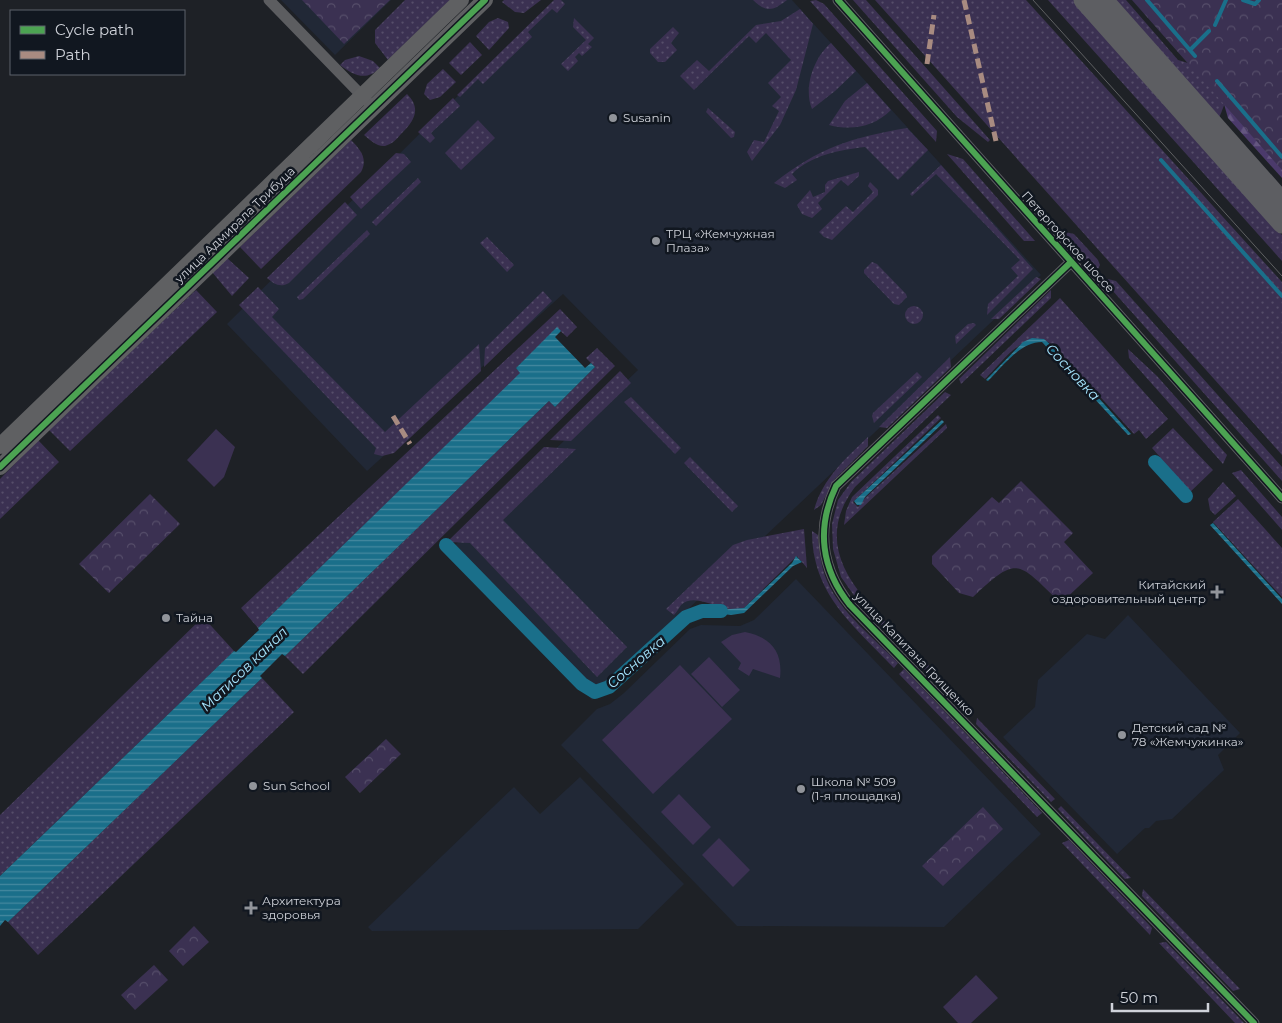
<svg xmlns="http://www.w3.org/2000/svg" width="1282" height="1023" viewBox="0 0 1282 1023" font-family="Montserrat,sans-serif">
	<defs>
		<pattern id="grass-dots" width="8" height="8" patternUnits="userSpaceOnUse" patternTransform="scale(1.25)"><rect width="8" height="8" fill="#3b3152"/><path d="M2 2h.1M6 6h.1" fill="none" stroke="#564e6a" stroke-width="1.8" stroke-linecap="round"/></pattern>
		<pattern id="forest-firs" width="22" height="20" patternUnits="userSpaceOnUse" patternTransform="scale(1.25)"><rect width="22" height="20" fill="#4b3a6b"/><path d="M5 1l3.5 6h-7zM16 11l3.5 6h-7z" fill="#645680"/></pattern>
		<pattern id="park-crowns" width="20" height="18" patternUnits="userSpaceOnUse" patternTransform="scale(1.25)"><rect width="20" height="18" fill="#3b3152"/><path d="M2 6a3 3 0 1 1 6 0M12 15a3 3 0 1 1 6 0" fill="none" stroke="#564e6a"/></pattern>
		<pattern id="water-rules" width="6" height="5" patternUnits="userSpaceOnUse" patternTransform="scale(1.25)"><rect width="6" height="5" fill="#1a6f8a"/><path d="M0 2.5h6" fill="none" stroke="#45899f"/></pattern>
	</defs>
	<rect width="100%" height="100%" fill="#1e2126"/>
	<!-- built -->
	<path fill="#212836" d="M281,0H391L335,55Z
		M555,0H792L1041,275L592,700L453,547L638,370L563,294L367,471L227,324Z
		M796,579L1041,834L944,927L737,926L561,745L597,709L610,704L624,693L690,629L701,625L740,626L754,620Z
		M1128,615L1240,733L1218,755L1224,770L1172,819L1156,821L1149,828H1145L1117,854L1003,737L1035,707L1038,680L1087,634L1105,639Z
		M580,777L684,884L638,929L372,931L368,927L514,787L540,814Z"/>
	<!-- grass -->
	<path fill="url(#grass-dots)" d="M405,0H450L388,60L375,43V30Z
		M504,0H541L524,13L515,12L502,2Z
		M554,0H561L565,4L557,13L552,9L528,32L532,37L483,84L478,79L460,97L457,95Z
		M753,0H787C773,11 766,13 753,0Z
		M816,0L824,4L937,131L936,142L810,1Z
		M853,0H866L990,140L988,142L957,117Z
		M875,0H1026L1282,282V455Z
		M1048,0H1074L1282,235V261Z
		M1115,0H1126L1178,60L1188,63L1229,93L1219,118Z
		M800,9L813,24L796,90L780,125L752,161L747,152L754,140L764,142L779,111L772,106L781,97L768,83L791,60L766,33L756,43L749,36L694,90L680,76L697,60L709,71L756,25L781,21Z
		M498,18L508,22L509,28L489,50L476,36L489,22Z
		M574,18L594,38L588,44L592,47L582,56L579,53L575,57L578,61L568,71L561,64L586,40L573,27Z
		M673,27L679,33L671,43L677,50L665,62H658L650,53V49Z
		M470,42L482,55L461,75L449,63Z
		M831,43L856,71L835,91L812,109C803,88 814,57 831,43Z
		M359,56L373,61L380,68C366,82 353,75 340,65L345,60Z
		M443,69L456,82L440,97L430,100L424,94L427,84Z
		M867,83L891,110C874,127 852,131 829,125L845,101Z
		M407,94C422,109 414,121 401,134C397,139 392,144 385,146C377,147 370,140 364,135Z
		M453,98L460,106L431,133L435,138L430,143L418,132Z
		M708,108L735,132L734,137L731,138L706,112Z
		M478,120L495,138L461,170L445,153Z
		M907,128L928,150L898,180L865,147C840,150 811,155 792,174L797,180L785,188L774,183C820,147 850,138 907,128Z
		M351,140C361,150 368,159 361,172L261,269L240,247Z
		M396,153L404,154L411,162L361,209L350,197Z
		M947,154L963,159L1035,241H1024Z
		M941,165L1033,269L987,315L988,304L1018,276L1011,268L1020,260L936,174L912,196L910,194Z
		M859,172V176L848,186L841,180L818,203L822,209L812,218L802,214L797,205L810,190L813,197L825,192V185L828,181Z
		M418,178L421,182L376,226L372,222Z
		M870,182L878,190V195L832,240L824,237L819,232L846,206L853,212L873,192L868,186Z
		M345,202L357,215L289,283C280,288 274,284 267,278Z
		M367,230L370,234L303,299L299,300L297,297Z
		M1065,232L1074,234L1098,260L1100,265L1096,273L1062,235Z
		M487,237L514,265L507,272L480,243Z
		M227,258L249,278L232,296L212,272Z
		M872,262L877,264L906,294L907,297L899,305L894,304L864,273V270Z
		M1036,277L1041,279L999,319H991Z
		M1108,279L1116,281L1282,467V481L1104,281Z
		M258,287L279,309L272,317L385,432L479,344L481,371L394,453L382,456L374,454L376,448L239,305Z
		M196,290L217,312L70,451L48,429Z
		M1051,290V298L961,384L959,379Z
		M543,291L552,301L484,367L485,348Z
		M1060,298L1168,419L1146,439L1139,430L1134,434L1053,345C1025,326 1004,361 985,379L980,375Z
		M905 315a9 9 0 1 1 18 0a9 9 0 1 1-18 0Z
		M560,309L577,327L567,337L557,328L516,368L521,373L258,628L241,608Z
		M974,323L976,325L956,344L955,336L968,324Z
		M597,348L615,366L303,674L285,656L549,401L555,407L595,367L586,358Z
		M1128,349L1157,376L1227,455L1223,464L1129,358Z
		M950,357L951,367L887,428L879,427Z
		M620,371L631,383L571,441L550,440Z
		M917,372L922,377L874,423L872,416L873,413Z
		M945,392L951,395L855,487C805,553 869,605 913,649L908,653L858,601L841,577L833,549L832,524L838,500L851,482Z
		M631,397L681,448L675,454L624,402Z
		M938,415L941,418L853,502L858,507L865,498L946,424L947,428L844,525L846,511L852,497Z
		M1173,428L1213,470L1187,495L1156,461L1160,457L1152,448Z
		M868,437V446L835,479L821,505L814,510C823,478 845,459 868,437Z
		M38,440L59,462L0,519V479Z
		M544,447L576,449L503,520L627,647L597,677L470,543L447,542Z
		M690,457L738,506L732,512L684,463Z
		M1241,470L1282,517V530L1232,473Z
		M1223,482L1236,496L1215,515L1210,510L1208,499Z
		M1238,499L1282,548V597L1213,522Z
		M804,529L807,568L797,556L744,608C724,616 697,590 681,605C679,608 677,612 674,615L666,609L733,545L747,540Z
		M812,531L818,535C819,550 821,567 827,581C841,613 874,638 898,663L894,668C853,625 812,594 812,531Z
		M203,617L234,651L0,876V815Z
		M919,655L967,707H960L914,659Z
		M904,669L1042,813L1037,817L899,674Z
		M262,678L294,712L38,955L8,922Z
		M977,718L1055,799L1051,802L976,724Z
		M1061,806L1131,878L1125,879L1058,809Z
		M1069,840L1152,928L1150,935L1062,843Z
		M1143,889L1240,989L1233,991L1142,896Z
		M1166,942L1244,1023H1235L1159,943Z"/>
	<!-- forest -->
	<path fill="url(#forest-firs)" d="M1229,92L1282,137V178L1228,118L1224,104Z"/>
	<!-- park -->
	<path fill="url(#park-crowns)" d="M302,0H390L344,44Z
		M1132,0H1282V170Z
		M1021,481L1073,533L1064,542L1093,573L1061,603C1018,563 1019,553 973,597L959,593L932,564V556L992,497L999,503Z
		M150,494L180,524L109,593L79,564Z
		M386,739L401,754L360,793L345,777Z
		M983,807L1003,829L943,886L922,866Z
		M194,926L209,942L183,966L169,951Z
		M154,965L168,980L135,1010L121,995Z"/>
	<!-- pitch -->
	<path fill="#3b3152" d="M216,429L235,447L224,477L214,487L187,460Z
		M745,632C771,637 783,652 780,678L753,669L749,676L738,669L741,663L721,642L732,635Z
		M709,657L740,690L722,707L691,674Z
		M680,665L732,719L653,794L602,740Z
		M679,794L711,827L693,845L661,812Z
		M719,838L750,870L733,887L702,855Z
		M976,975L998,998L971,1023H958L943,1007Z"/>
	<!-- water -->
	<path fill="url(#water-rules)" d="M557,327L561,331L555,337L585,368L591,363L595,367L555,407L549,401L285,656L282,654L260,676L262,678L8,922L5,920L0,926V876L234,651L236,652L259,630L258,628L520,373L516,368Z
		M1032,338L1044,339L1052,346L1131,434L1128,435L1042,342C1020,342 1003,366 988,381L986,380L1023,342Z
		M942,420L944,422L865,497L861,505H857L854,501Z
		M1213,523L1282,599V604L1210,525Z
		M796,556L802,562L793,566L744,613L731,615L702,611L744,608L792,563Z"/>
	<g fill="none" stroke-linecap="round" stroke-linejoin="round">
		<!-- stream -->
		<path stroke="#1a6f8a" stroke-width="4" d="M1147,0L1195,56
			M1243,0L1255,4L1259,0
			M1215,25L1226,0
			M1190,50L1209,31
			M1217,81L1282,157
			M1161,160L1282,296"/>
		<!-- canal -->
		<path stroke="#1a6f8a" stroke-width="14" d="M1155,462L1186,496
			M446,545L582,684L595,692L609,687L686,617L702,611H721"/>
		<!-- street -->
		<path stroke="#5c5d60" stroke-width="11" d="M269,0L367,101
			M838,0L1282,498
			M1071,262L836,486C816,528 821,569 850,605L1254,1023"/>
		<!-- secondary -->
		<path stroke="#5f6062" stroke-width="16" d="M0,446L461,0
			M0,467L485,0"/>
		<!-- primary -->
		<path stroke="#5d5e62" stroke-width="19" d="M1083,0L1282,224
			M1104,0L1282,201"/>
		<!-- tram -->
		<path stroke="#5e6062" stroke-width="1" d="M1033,0L1282,276"/>
		<!-- quiet -->
		<path stroke="#a88b81" stroke-width="5" stroke-dasharray="10 5" stroke-linecap="butt" d="M964,0L996,141
			M927,64L934,15
			M393,416L410,444"/>
		<defs>
			<path id="cycleway" d="M838,0L1282,498
				M1071,262L836,486C816,528 821,569 850,605L1254,1023
				M0,467L485,0"/>
		</defs>
		<!-- cycleway casing -->
		<use href="#cycleway" stroke="#111720" stroke-width="9"/>
		<!-- cycleway -->
		<use href="#cycleway" stroke="#4ca352" stroke-width="6"/>
	</g>
	<!-- markers -->
	<g fill="#91949a" stroke="#111720" stroke-width="2">
		<circle cx="613" cy="118" r="5"/>
		<circle cx="656" cy="241" r="5"/>
		<path d="M1214.5 584.5h5v5h5v5h-5v5h-5v-5h-5v-5h5z"/>
		<circle cx="166" cy="618" r="5"/>
		<circle cx="1122" cy="735" r="5"/>
		<circle cx="253" cy="786" r="5"/>
		<circle cx="801" cy="789" r="5"/>
		<path d="M248.5 900.5h5v5h5v5h-5v5h-5v-5h-5v-5h5z"/>
	</g>
	<g text-anchor="middle" stroke-width="5" stroke-linejoin="round" paint-order="stroke">
		<!-- poi labels -->
		<g font-size="12" fill="#cfd2d9" stroke="#111720" text-anchor="start">
			<text x="623" y="122">Susanin</text>
			<text x="666" y="238">ТРЦ «Жемчужная<tspan x="666" dy="14">Плаза»</tspan></text>
			<text x="1206" y="589" text-anchor="end">Китайский<tspan x="1206" dy="14">оздоровительный центр</tspan></text>
			<text x="176" y="622">Тайна</text>
			<text x="1132" y="732">Детский сад №<tspan x="1132" dy="14">78 «Жемчужинка»</tspan></text>
			<text x="811" y="786">Школа № 509<tspan x="811" dy="14">(1-я площадка)</tspan></text>
			<text x="263" y="790">Sun School</text>
			<text x="262" y="905">Архитектура<tspan x="262" dy="14">здоровья</tspan></text>
		</g>
		<!-- street labels -->
		<g font-size="12" fill="#cfd2d9" stroke="#111720">
			<text transform="translate(235 225) rotate(-44)" y="4">улица Адмирала Трибуца</text>
			<text transform="translate(1068 242) rotate(48)" y="4">Петергофское шоссе</text>
			<text transform="translate(914 654) rotate(46)" y="4">улица Капитана Грищенко</text>
		</g>
		<!-- water labels -->
		<g font-size="14" font-style="italic" fill="#a5e5fe" stroke="#111720">
			<text transform="translate(1073 372) rotate(47)" y="5">Сосновка</text>
			<text transform="translate(636 662) rotate(-41)" y="5">Сосновка</text>
			<text transform="translate(244 669) rotate(-44)" y="5">Матисов канал</text>
		</g>
	</g>
	<!-- legend -->
	<rect x="10" y="10" width="175" height="65" fill="#111720" stroke="#5d626a"/>
	<rect x="20" y="26" width="25" height="8" fill="#4ca352" stroke="#5d626a"/>
	<text x="55" y="35" font-size="15" fill="#cfd2d9">Cycle path</text>
	<rect x="20" y="51" width="25" height="8" fill="#a88b81" stroke="#5d626a"/>
	<text x="55" y="60" font-size="15" fill="#cfd2d9">Path</text>
	<!-- scale -->
	<path d="M1112 1003v8h96v-8" fill="none" stroke="#cfd2d9" stroke-width="2.5"/>
	<text x="1120" y="1003" font-size="15" fill="#cfd2d9" stroke="#111720" stroke-width="4" paint-order="stroke">50 m</text>
</svg>
